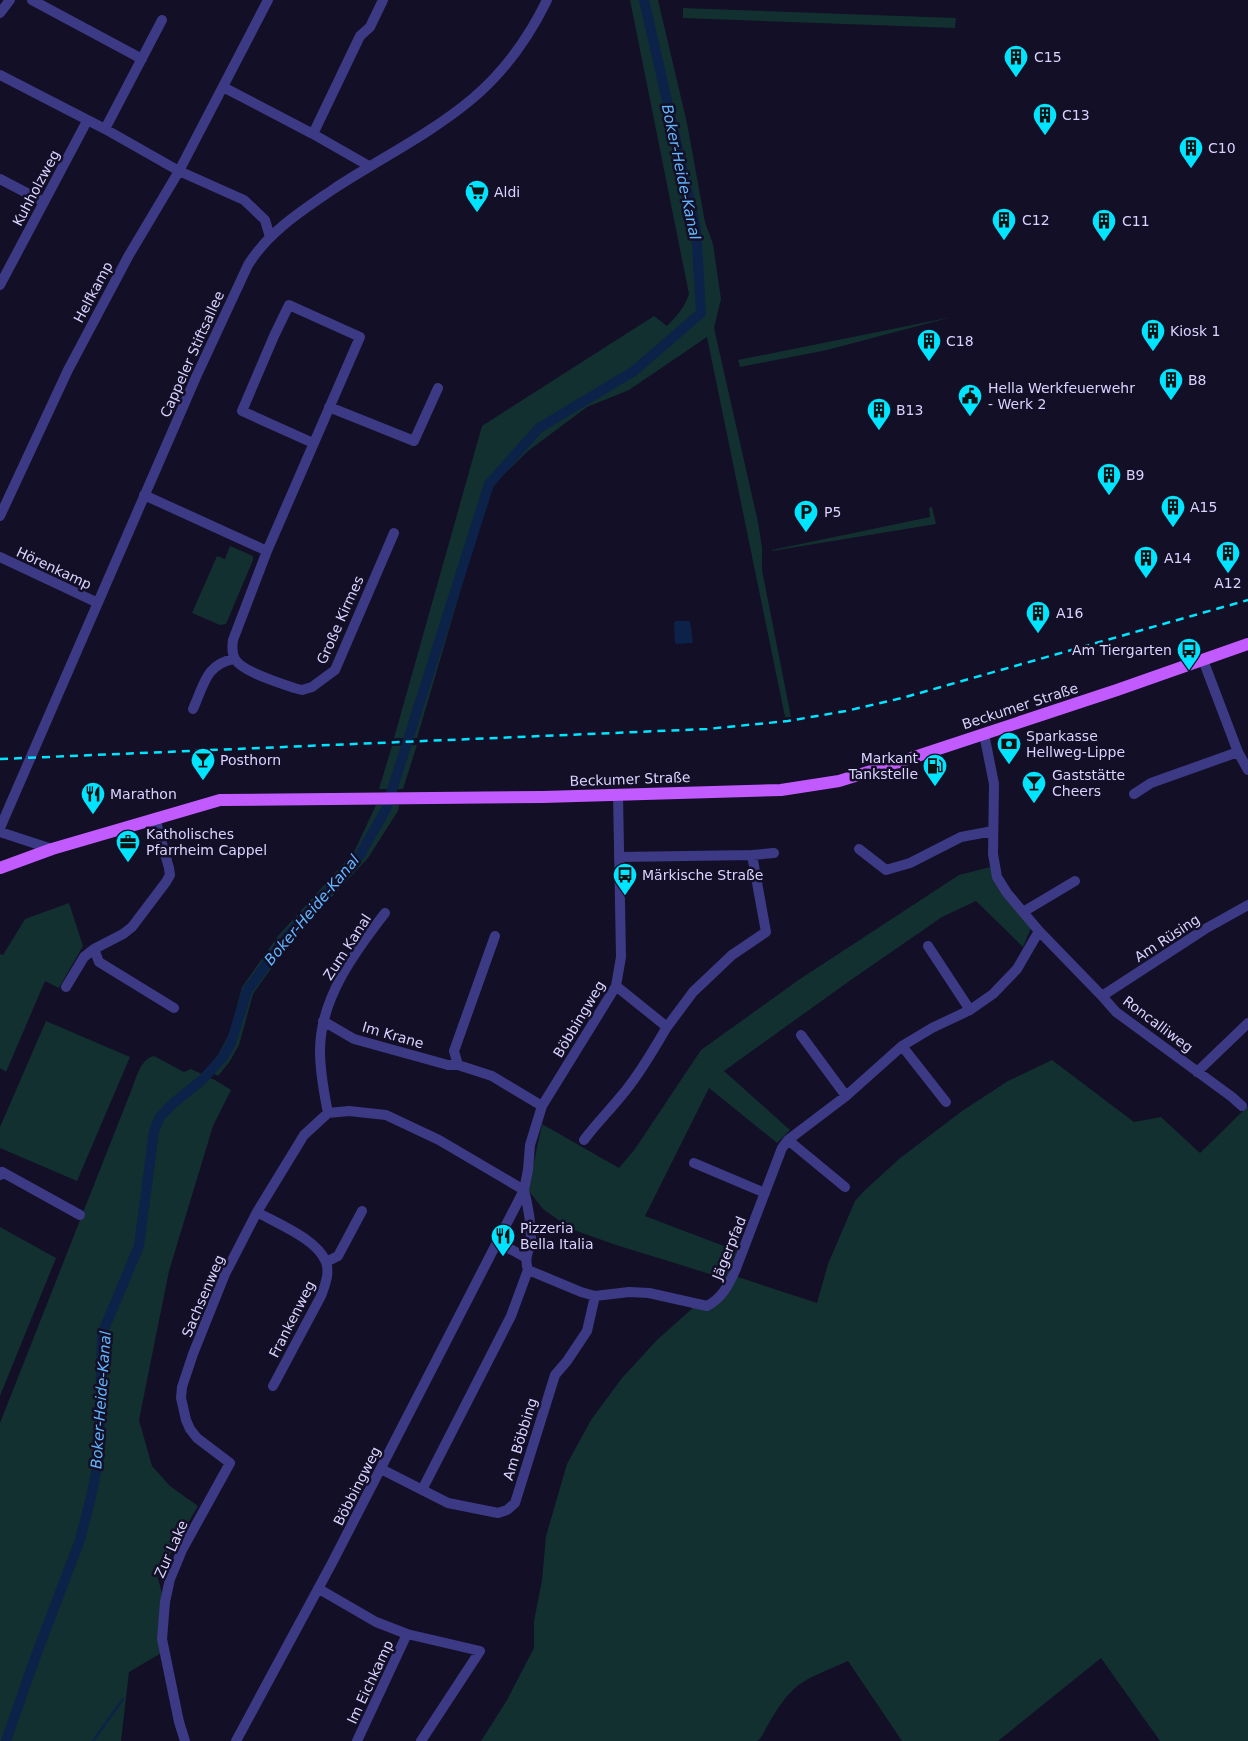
<svg xmlns="http://www.w3.org/2000/svg" width="1248" height="1741" viewBox="0 0 1248 1741" font-family="'DejaVu Sans',sans-serif">
	<rect width="100%" height="100%" fill="#130f26"/>
	<!-- green -->
	<path fill="#12302f" d="M630,0H658L687,123L705,222L713,244L721,299L714,328L758,522L762,548V570L791,717H785L707,337L629,390L587,407L528,451L491,487L417,738H394L482,426L654,316L667,326C677,316 684,308 689,294Z
		M683,8L956,18L955,28L683,18Z
		M952,317L827,350L740,367L738,360Z
		M932,507L936,524L772,551V550L930,517L929,508Z
		M230,546L253,556V560L226,624L220,625L192,613L217,556L225,559Z
		M417,745L403,789H379L392,746Z
		M376,805H399L398,811L368,858L289,943L253,994L239,1045L230,1061L218,1076L206,1069L218,1055L230,1032L242,987L278,936L354,852Z
		M990,867L1031,928L1023,947L976,901L942,917L848,982L724,1071L790,1130L777,1143L709,1088L645,1216L737,1251L726,1279L613,1244L571,1229L543,1209L528,1190L542,1124L619,1168L635,1149L701,1050L800,979L959,875Z
		M69,903L83,946L59,988L45,981L6,1072L0,1068V954L3,955L25,919Z
		M46,1021L130,1057L77,1181L0,1148V1127Z
		M154,1056L184,1072L191,1069L215,1080L231,1090L213,1126L169,1271L139,1420L152,1466L170,1486L198,1506L170,1555L165,1568H155L162,1593L163,1652L129,1672L121,1741H0V1423L131,1091C136,1079 140,1059 154,1056Z
		M1052,1060L1134,1122L1161,1117L1200,1153L1248,1106V1741H1160L1101,1658L998,1741H902L848,1661C831,1669 806,1677 793,1690C779,1703 770,1722 760,1739L757,1741H481L507,1700L534,1648V1621L542,1580L546,1536L567,1464L591,1420L622,1378L657,1340L696,1305L716,1302L735,1276L817,1303L828,1264L855,1201L863,1192L899,1159L962,1111L1008,1081Z
		M0,1227L56,1258L0,1396Z"/>
	<!-- water -->
	<path fill="#0c2248" d="M675,621H690L693,642L692,643L676,644L675,642L674,623Z"/>
	<g fill="none" stroke-linecap="round" stroke-linejoin="round">
		<!-- stream -->
		<path stroke="#0c2248" stroke-width="2.5" d="M93,1741L123,1699"/>
		<!-- canal -->
		<path stroke="#0c2248" stroke-width="10" d="M6,1741L35,1658L80,1540L91,1497L99,1459L102,1334L139,1246L154,1131L160,1117L171,1105L202,1080L223,1057L231,1043L247,991L284,940L360,855L386,809L489,484L539,428L634,371L701,313L696,228L644,0"/>
		<!-- minor -->
		<path stroke="#3d3a85" stroke-width="10" d="M32,0L142,59
			M0,13L10,0
			M0,75L105,129L179,171L244,200L265,220L270,237
			M223,87L313,134L369,166
			M105,129L162,20
			M313,134L360,36L370,27L383,0
			M0,179L44,202
			M0,285L87,121
			M329,407L414,441L438,388
			M144,495L267,551L233,640C232,647 232,654 235,659C242,672 280,683 294,688L302,690L312,687L335,670L394,533
			M0,516L68,370L129,255L179,171L268,0
			M267,551L360,337L289,305L274,336L242,411L313,443
			M0,557L98,603
			M1203,660L1238,752L1248,770
			M193,709C204,685 206,664 234,659
			M984,734L994,784L993,854L997,877L1007,893L1039,931L1102,996L1116,1012L1232,1097L1242,1106
			M1134,794L1151,783L1238,752
			M155,818L169,868L170,875L166,882L132,927L123,934L94,949L99,962L174,1008
			M0,828L196,377L248,265C269,231 303,210 335,188C381,158 430,134 472,99C504,72 529,37 547,0
			M0,832L52,849
			M859,849L886,870L910,863L961,837L993,831
			M752,855L774,853
			M1023,912L1075,881
			M495,936L454,1051L458,1065L492,1076L542,1106
			M928,946L970,1010
			M616,986L667,1027L693,992L732,955L766,932L752,855L619,857
			M66,987L84,957L94,949
			M1102,996L1205,929L1248,905
			M323,1021L354,1039L448,1065H458
			M801,1035L846,1096
			M902,1046L946,1102
			M1197,1072L1248,1023
			M328,1113C324,1093 320,1072 320,1051C320,999 354,953 385,913
			M584,1140C596,1124 609,1111 622,1095C640,1074 653,1050 667,1027
			M788,1140L845,1187
			M694,1163L765,1193
			M0,1175L2,1172L80,1215
			M524,1190C528,1206 531,1222 531,1238C531,1251 523,1254 528,1270L581,1292L595,1296L629,1292L649,1293L707,1306C722,1298 728,1286 735,1271L782,1148L788,1140L846,1096L902,1046L932,1028L970,1010L993,994L1017,969L1039,931
			M257,1212C278,1224 317,1239 326,1262C330,1273 325,1285 321,1296L273,1386
			M497,1242L525,1257
			M326,1262L338,1256L362,1211
			M381,1469L448,1503L498,1513L507,1510L515,1503L555,1375L567,1361L587,1331L595,1296
			M422,1490L511,1316L528,1270
			M319,1589L376,1622L407,1634L480,1651L421,1741
			M185,1741L179,1722L162,1639L165,1602L170,1579L182,1550L230,1463L197,1438L190,1429L186,1420L181,1398L182,1387L193,1354L225,1274L257,1212L304,1135L328,1113L349,1111L386,1115L439,1140L524,1190
			M236,1741L332,1563L524,1190L528,1170L530,1145L542,1106L616,986L621,957L618,794
			M357,1741L407,1634"/>
		<!-- major -->
		<path stroke="#c25bff" stroke-width="12" d="M0,868L52,849L220,800L543,797L781,790L839,781L884,767L1117,690L1248,644"/>
		<!-- rail -->
		<path stroke="#00e5ff" stroke-width="2.5" stroke-dasharray="8 6" stroke-linecap="butt" d="M0,759L707,729L788,721L846,711L902,698L1248,600"/>
	</g>
	<!-- icons -->
	<defs>
		<symbol id="building-pin" viewBox="-11 -11 22 30"><path d="M0 17L-7.5 6A9.5 9.5 0 1 1 7.5 6Z" fill="#00e5ff" stroke="#130f26"/><path d="M-4-6H4V6H1V3H-1V6H-4ZM-2.5-4.3h1.7v1.8h-1.7ZM.8-4.3h1.7v1.8H.8ZM-2.5-1h1.7V.8h-1.7ZM.8-1h1.7V.8H.8Z" fill="#111"/></symbol>
		<symbol id="supermarket-pin" viewBox="-11 -11 22 30"><path d="M0 17L-7.5 6A9.5 9.5 0 1 1 7.5 6Z" fill="#00e5ff" stroke="#130f26"/><path d="M-6-5.5h2.5l.6 2H6L4.5 2H-2.5L-4.4-4H-6ZM-1.5 3.2a1.3 1.3 0 1 0 .1 0ZM3 3.2a1.3 1.3 0 1 0 .1 0Z" fill="#111"/></symbol>
		<symbol id="civic-pin" viewBox="-11 -11 22 30"><path d="M0 17L-7.5 6A9.5 9.5 0 1 1 7.5 6Z" fill="#00e5ff" stroke="#130f26"/><path d="M-.6-6.5H3V-4.5H.6V-3L4-1V1h2V6H-6V1h2V-1L-.6-3ZM-1.2 2.5V6h2.4V2.5Z" fill="#111"/></symbol>
		<symbol id="parking-pin" viewBox="-11 -11 22 30"><path d="M0 17L-7.5 6A9.5 9.5 0 1 1 7.5 6Z" fill="#00e5ff" stroke="#130f26"/><path d="M-3.5-5.5H1a3.5 3.5 0 0 1 0 7H-1V5.5H-3.5ZM-1-3.4V-.6H.8a1.4 1.4 0 0 0 0-2.8Z" fill="#111"/></symbol>
		<symbol id="bus-pin" viewBox="-11 -11 22 30"><path d="M0 17L-7.5 6A9.5 9.5 0 1 1 7.5 6Z" fill="#00e5ff" stroke="#130f26"/><path d="M-5-6H5V4H4V6H2V4H-2V6H-4V4H-5ZM-3.5-4V0h7V-4ZM-3.5 1.2v1.5H-2V1.2ZM2 1.2v1.5H3.5V1.2Z" fill="#111"/></symbol>
		<symbol id="bank-pin" viewBox="-11 -11 22 30"><path d="M0 17L-7.5 6A9.5 9.5 0 1 1 7.5 6Z" fill="#00e5ff" stroke="#130f26"/><path d="M-6-4H6V4H-6ZM0-2.3a2.3 2.3 0 1 0 0 4.6a2.3 2.3 0 1 0 0-4.6Z" fill="#111"/></symbol>
		<symbol id="bar-pin" viewBox="-11 -11 22 30"><path d="M0 17L-7.5 6A9.5 9.5 0 1 1 7.5 6Z" fill="#00e5ff" stroke="#130f26"/><path d="M-6-5H6L.8 .8V4.5H3.5V6h-7V4.5H-.8V.8Z" fill="#111"/></symbol>
		<symbol id="fuel-pin" viewBox="-11 -11 22 30"><path d="M0 17L-7.5 6A9.5 9.5 0 1 1 7.5 6Z" fill="#00e5ff" stroke="#130f26"/><path d="M-5.5-6h7V0h2V4h1.3V-2.5L3-4.5l.8-.8L6-3V5H2.5V1h-1V6h-7ZM-4.2-4.7v3.2H.2V-4.7Z" fill="#111"/></symbol>
		<symbol id="restaurant-pin" viewBox="-11 -11 22 30"><path d="M0 17L-7.5 6A9.5 9.5 0 1 1 7.5 6Z" fill="#00e5ff" stroke="#130f26"/><path d="M-5-6h1v4h1v-4h1v4h1v-4h1v5L-1.5 .5V6h-2V.5L-5-1ZM5-6V6H3V1.5H1.5Q1.5-4 5-6Z" fill="#111"/></symbol>
		<symbol id="office-pin" viewBox="-11 -11 22 30"><path d="M0 17L-7.5 6A9.5 9.5 0 1 1 7.5 6Z" fill="#00e5ff" stroke="#130f26"/><path d="M-6-3h4V-5.5h4V-3h4V5H-6ZM-1-4.5V-3h2v-1.5ZM-6 0V1H6V0Z" fill="#111"/></symbol>
	</defs>
	<g fill-rule="evenodd">
		<use href="#building-pin" x="1002" y="43" width="28" height="38"/>
		<use href="#building-pin" x="1031" y="101" width="28" height="38"/>
		<use href="#building-pin" x="1177" y="134" width="28" height="38"/>
		<use href="#supermarket-pin" x="463" y="178" width="28" height="38"/>
		<use href="#building-pin" x="990" y="206" width="28" height="38"/>
		<use href="#building-pin" x="1090" y="207" width="28" height="38"/>
		<use href="#building-pin" x="1139" y="317" width="28" height="38"/>
		<use href="#building-pin" x="915" y="327" width="28" height="38"/>
		<use href="#building-pin" x="1157" y="366" width="28" height="38"/>
		<use href="#civic-pin" x="956" y="382" width="28" height="38"/>
		<use href="#building-pin" x="865" y="396" width="28" height="38"/>
		<use href="#building-pin" x="1095" y="461" width="28" height="38"/>
		<use href="#building-pin" x="1159" y="493" width="28" height="38"/>
		<use href="#parking-pin" x="792" y="498" width="28" height="38"/>
		<use href="#building-pin" x="1214" y="539" width="28" height="38"/>
		<use href="#building-pin" x="1132" y="544" width="28" height="38"/>
		<use href="#building-pin" x="1024" y="599" width="28" height="38"/>
		<use href="#bus-pin" x="1175" y="636" width="28" height="38"/>
		<use href="#bank-pin" x="995" y="730" width="28" height="38"/>
		<use href="#bar-pin" x="189" y="746" width="28" height="38"/>
		<use href="#fuel-pin" x="921" y="752" width="28" height="38"/>
		<use href="#bar-pin" x="1020" y="769" width="28" height="38"/>
		<use href="#restaurant-pin" x="79" y="780" width="28" height="38"/>
		<use href="#office-pin" x="114" y="828" width="28" height="38"/>
		<use href="#bus-pin" x="611" y="861" width="28" height="38"/>
		<use href="#restaurant-pin" x="489" y="1222" width="28" height="38"/>
	</g>
	<g text-anchor="middle" stroke-width="5" stroke-linejoin="round" paint-order="stroke">
		<!-- poi labels -->
		<g font-size="14" fill="#d9d4ff" stroke="#130f26" text-anchor="start">
			<text x="1034" y="62">C15</text>
			<text x="1062" y="120">C13</text>
			<text x="1208" y="153">C10</text>
			<text x="494" y="197">Aldi</text>
			<text x="1022" y="225">C12</text>
			<text x="1122" y="226">C11</text>
			<text x="1170" y="336">Kiosk 1</text>
			<text x="946" y="346">C18</text>
			<text x="1188" y="385">B8</text>
			<text x="988" y="393">Hella Werkfeuerwehr<tspan x="988" dy="16">- Werk 2</tspan></text>
			<text x="896" y="415">B13</text>
			<text x="1126" y="480">B9</text>
			<text x="1190" y="512">A15</text>
			<text x="824" y="517">P5</text>
			<text x="1164" y="563">A14</text>
			<text x="1228" y="588" text-anchor="middle">A12</text>
			<text x="1056" y="618">A16</text>
			<text x="1172" y="655" text-anchor="end">Am Tiergarten</text>
			<text x="1026" y="741">Sparkasse<tspan x="1026" dy="16">Hellweg-Lippe</tspan></text>
			<text x="918" y="763" text-anchor="end">Markant<tspan x="918" dy="16">Tankstelle</tspan></text>
			<text x="220" y="765">Posthorn</text>
			<text x="1052" y="780">Gaststätte<tspan x="1052" dy="16">Cheers</tspan></text>
			<text x="110" y="799">Marathon</text>
			<text x="146" y="839">Katholisches<tspan x="146" dy="16">Pfarrheim Cappel</tspan></text>
			<text x="642" y="880">Märkische Straße</text>
			<text x="520" y="1233">Pizzeria<tspan x="520" dy="16">Bella Italia</tspan></text>
		</g>
		<!-- street labels -->
		<g font-size="14" fill="#d9d4ff" stroke="#130f26">
			<text transform="translate(36 188) rotate(-62)" y="5">Kuhholzweg</text>
			<text transform="translate(93 292) rotate(-62)" y="5">Helfkamp</text>
			<text transform="translate(192 354) rotate(-66)" y="5">Cappeler Stiftsallee</text>
			<text transform="translate(54 568) rotate(25)" y="5">Hörenkamp</text>
			<text transform="translate(340 620) rotate(-66)" y="5">Große Kirmes</text>
			<text transform="translate(1020 706) rotate(-18)" y="5">Beckumer Straße</text>
			<text transform="translate(630 779) rotate(-2)" y="5">Beckumer Straße</text>
			<text transform="translate(1167 938) rotate(-33)" y="5">Am Rüsing</text>
			<text transform="translate(347 947) rotate(-57)" y="5">Zum Kanal</text>
			<text transform="translate(579 1019) rotate(-59)" y="5">Böbbingweg</text>
			<text transform="translate(1158 1024) rotate(37)" y="5">Roncalliweg</text>
			<text transform="translate(393 1035) rotate(16)" y="5">Im Krane</text>
			<text transform="translate(729 1248) rotate(-68)" y="5">Jägerpfad</text>
			<text transform="translate(203 1296) rotate(-67)" y="5">Sachsenweg</text>
			<text transform="translate(292 1319) rotate(-63)" y="5">Frankenweg</text>
			<text transform="translate(520 1439) rotate(-73)" y="5">Am Böbbing</text>
			<text transform="translate(357 1486) rotate(-63)" y="5">Böbbingweg</text>
			<text transform="translate(171 1549) rotate(-66)" y="5">Zur Lake</text>
			<text transform="translate(370 1682) rotate(-65)" y="5">Im Eichkamp</text>
		</g>
		<!-- water labels -->
		<g font-size="15" font-style="italic" fill="#62b6ff" stroke="#130f26">
			<text transform="translate(681 172) rotate(78)" y="5">Boker-Heide-Kanal</text>
			<text transform="translate(312 910) rotate(-50)" y="5">Boker-Heide-Kanal</text>
			<text transform="translate(101 1400) rotate(-86)" y="5">Boker-Heide-Kanal</text>
		</g>
	</g>
</svg>
